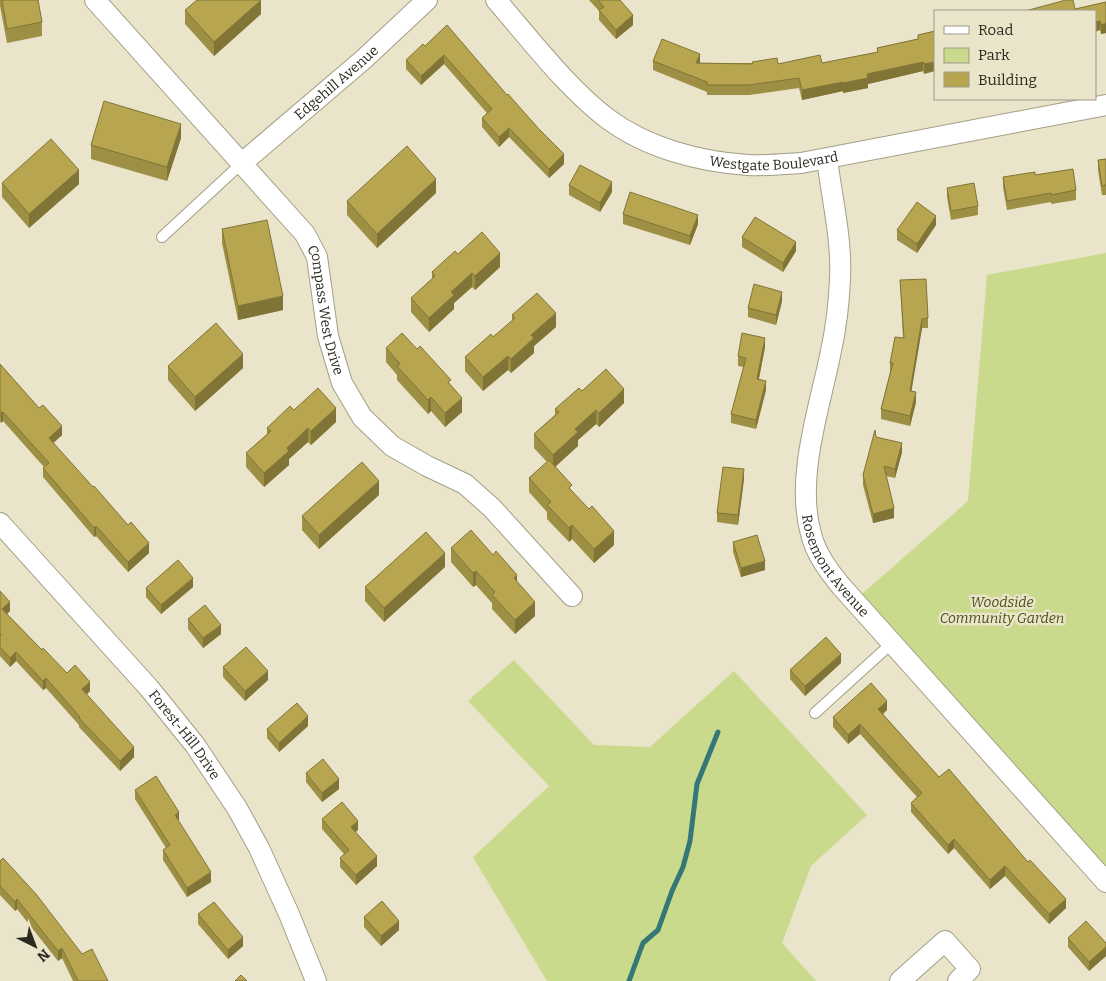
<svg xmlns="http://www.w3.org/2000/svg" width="1106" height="981" viewBox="0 0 1106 981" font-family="Bitter,serif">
	<rect width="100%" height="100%" fill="#e9e4ca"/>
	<!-- green -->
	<path fill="#cada8c" d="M1106,253V882L854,601L968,501L987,275Z
		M514,660L594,745L650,747L734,671L867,815L811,866L782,943L816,981H547L473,857L549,786L468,701Z"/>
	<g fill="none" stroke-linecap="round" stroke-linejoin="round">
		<!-- stream -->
		<path stroke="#357777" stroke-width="5" d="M629,981L643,943L658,930L672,891L683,867L690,841L697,784L718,732"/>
		<defs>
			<path id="lane" d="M162,237L242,163
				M815,713L892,643"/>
			<g id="street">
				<path id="s1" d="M95,0L305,234L317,257L328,336L342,383L362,417L392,446L427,466L465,484L492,508L572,596"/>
				<path id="s2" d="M496,0C530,39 567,88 608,119C647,148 700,162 748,165C766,166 784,164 801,163L1106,105"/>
				<path id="s3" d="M827,159C832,199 842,239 840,279C839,303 836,328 831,351C820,407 795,477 811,534C816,554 828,570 841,586L1106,882"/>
				<path id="s4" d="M242,163L364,59L427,0"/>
				<path id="s5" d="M0,523L149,688L195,745L237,808L259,848L289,914L316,981"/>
				<path d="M900,981L945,941L970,969L958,981"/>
			</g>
		</defs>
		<!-- lane casing -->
		<use href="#lane" stroke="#a39f86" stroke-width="12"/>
		<!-- street casing -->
		<use href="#street" stroke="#a39f86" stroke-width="22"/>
		<!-- lane -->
		<use href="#lane" stroke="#fff" stroke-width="10"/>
		<!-- street -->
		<use href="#street" stroke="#fff" stroke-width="20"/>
	</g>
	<!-- wall -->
	<path fill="#9d8f44" d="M0,0H38L42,22V36L7,43L0,6Z
		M589,0H620L633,25L616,39L599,20V11Z
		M1106,2V33L1101,34L1100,30L1075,9Z
		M185,10L261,14L214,56L185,24Z
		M447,25L564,164L549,178L509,137L499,147L482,127V118L487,113L444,64L421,85L406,69V60L425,46Z
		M935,31L924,74L923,71L868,84V88L843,93V91L802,100L799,88L749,95H707V92L653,70V61L700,63H822L877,52V48L918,39V35Z
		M181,138L167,181L91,159V145Z
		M1106,159V195H1102L1098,170V160Z
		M1035,175L1076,190V200L1051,204V202L1007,210L1003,187V177Z
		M2,183L79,184L29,228L2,197Z
		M569,185L612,192L600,212L569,195Z
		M947,188L978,206V215L951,220L947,197Z
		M436,193L377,248L347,215V201Z
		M623,214L698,224L690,245L623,224Z
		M936,225L917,253L897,240V230Z
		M222,229L283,310L238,320L222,243Z
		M742,237L796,251L783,272L742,247Z
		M458,254L500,267L475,290L472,287L454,303V309L429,332L411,312V298L432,279V272Z
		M900,280L928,318V328H922L911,391L916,402L910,426L881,419V409L890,372V363L903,338Z
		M782,301L776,325L748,317V308Z
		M512,315L556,327L534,346V353L511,373L508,370L483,391L465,371V357L493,337L512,321Z
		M765,347L759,379L766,390L756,429L731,423V414L744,367L738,366V356Z
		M386,348L462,412L445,427L431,411L428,414L397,380V375L386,362Z
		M0,364L62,435L53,443L149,553L128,572L96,536L94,537L43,477V468L44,467L3,421L1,423L0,421Z
		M168,366L243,368L195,411L168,380Z
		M582,391L624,403L599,427L596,424L578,440V446L555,466L572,491L614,545L594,563L572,539L569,542L547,519V512L529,492V478L547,462L534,448V434L555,415V409Z
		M294,410L336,422L311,445L308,442L289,459V465L264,487L246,467V453L267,434V428Z
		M876,437L902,452L895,478L886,476L894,518L873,523L863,485V475Z
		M744,479L738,525L717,522V513Z
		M379,495L319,549L302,530V516Z
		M733,542L765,570L741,577L733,552Z
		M451,548L517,582L535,616L515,634L492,609V603L476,585L473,587L451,562Z
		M445,567L384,622L365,601V587Z
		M193,587L161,614L146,597V588Z
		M0,591L10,611L7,614L42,650L67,673L90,691L86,695L134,757L120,771L79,727V725L46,688L43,690L16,661L10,667L0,656Z
		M188,619L221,634L203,648L188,629Z
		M841,663L805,696L790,679V670Z
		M223,667L268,680L245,701L223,677Z
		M887,710L883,714L939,777L1066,908L1049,924L1005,876L990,889L954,848L948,854L911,812V803L917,797L860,734L848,744L833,727V717Z
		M308,726L279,752L267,738V729Z
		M306,773L339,789L322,802L306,782Z
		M135,790L179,822L211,882L187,897L163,860V850L166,848L135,799Z
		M322,819L358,830L355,832L377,866L356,885L340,867V858L344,854L322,829Z
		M0,861L82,954L108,981H73L62,958L58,961L17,909L15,911L0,895Z
		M198,914L243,946L228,959L198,924Z
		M364,917L399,930L381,946L364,927Z
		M1068,938L1106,943V956L1089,971L1068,947Z"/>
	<!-- shaded-wall -->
	<path fill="#807437" d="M261,0V14L214,56V42Z
		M633,15V25L616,39V30Z
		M1100,21V30L1095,32V22Z
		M1106,23V33L1101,34V25Z
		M700,54V64L696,63Z
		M444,55V64L421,85V76Z
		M923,62V71L868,84V88L843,93V83L867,74Z
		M935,62V71L924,74V64Z
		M843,82V91L802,100V90Z
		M181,124V138L167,181V167Z
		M509,128V137L499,147V137Z
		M564,154V164L549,178V169Z
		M79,170V184L29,228V214Z
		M436,179V193L377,248V234Z
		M612,182V192L600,212V203Z
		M698,215V224L690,245V236Z
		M936,216V225L917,253V244Z
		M796,242V251L783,272V263Z
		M500,253V267L475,290V276Z
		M472,273V287L454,303V309L429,332V318L451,292Z
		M782,292V301L776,325V315Z
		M283,296V310L238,320V306Z
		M556,313V327L534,346V353L511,373V359L531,335Z
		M922,319V328L910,400V391Z
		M765,338V347L757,388V379Z
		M243,354V368L195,411V397Z
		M508,356V370L483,391V377Z
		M766,381V390L756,429V420Z
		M624,389V403L599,427V413Z
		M916,392V402L910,426V416Z
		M431,397V411L428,414V400Z
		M462,398V412L445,427V413Z
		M336,408V422L311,445V431Z
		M596,410V424L578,440V446L553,469V455L575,429Z
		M3,412V421L1,423V413Z
		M62,426V435L49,447V438Z
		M308,428V442L289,459V465L264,487V473L287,448Z
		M902,443V452L895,478V469Z
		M744,469V479L738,525V515Z
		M379,481V495L319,549V535Z
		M894,508V518L873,523V514Z
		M572,525V539L569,542V528Z
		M96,526V536L94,537V528Z
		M614,531V545L594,563V549Z
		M149,543V553L128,572V562Z
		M445,553V567L384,622V608Z
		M765,561V570L741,577V568Z
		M476,571V585L473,587V573Z
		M517,575V589L514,578Z
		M193,578V587L161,614V605Z
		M10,602V611L2,618V609Z
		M535,602V616L515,634V620Z
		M221,625V634L203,648V638Z
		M16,652V661L10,667V658Z
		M841,654V663L805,696V686Z
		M268,671V680L245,701V691Z
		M46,678V688L43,690V681Z
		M90,682V691L82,699V689Z
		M887,701V710L878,718V709Z
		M308,716V726L279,752V743Z
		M860,724V734L848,744V735Z
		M134,747V757L120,771V761Z
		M339,779V789L322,802V793Z
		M179,812V822L175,815Z
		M358,821V830L351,836V827Z
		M954,839V848L948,854V845Z
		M377,856V866L356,885V875Z
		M1005,866V876L990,889V880Z
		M211,872V882L187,897V888Z
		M17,899V909L15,911V902Z
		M1066,899V908L1049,924V914Z
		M399,921V930L381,946V936Z
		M243,937V946L228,959V950Z
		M1106,947V956L1089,971V962Z
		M62,948V958L58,961V951Z"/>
	<!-- building -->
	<path fill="#b7a64f" stroke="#807437" d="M2,0H38L42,22L7,29Z
		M197,0H261L214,42L185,10Z
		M598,0H620L633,15L616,30L599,10L604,7Z
		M1066,0H1073L1075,9L1106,2V23L1101,25L1100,21L1095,22V11H1025Z
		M447,25L507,95L508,94L538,128L564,154L549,169L509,128L499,137L482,118L492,109L444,55L421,76L406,60L423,44L425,46Z
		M935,31V62L924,64L923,62L867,74L868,78L843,83V82L802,90L799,78L749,85H707V82L653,61L662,39L700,54L696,63L753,64L752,62L777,58L778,64L820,55L822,63L878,52L877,48L918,39V35Z
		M104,101L181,124L167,167L91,145Z
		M51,139L79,170L29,214L2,183Z
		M407,146L436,179L377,234L347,201Z
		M1106,159V185L1102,186L1098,160Z
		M580,165L612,182L600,203L569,185Z
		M1073,169L1076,190L1051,195V193L1007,201L1003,177L1035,172V175Z
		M974,183L978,206L951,211L947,188Z
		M630,192L698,215L690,236L623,214Z
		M917,202L936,216L917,244L897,230Z
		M755,217L796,242L783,263L742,237Z
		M267,220L283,296L238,306L222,229Z
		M482,232L500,253L475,276L472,273L451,292L454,295L429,318L411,298L435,276L432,272L455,251L458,254Z
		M926,279L928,318L922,319L910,391L916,392L910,416L881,409L893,363H890L895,337L904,338L900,280Z
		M754,284L782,292L776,315L748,308Z
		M537,293L556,313L531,335L534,338L511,359L508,356L483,377L465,357L491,334L493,337L515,318L512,315Z
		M216,323L243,354L195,397L168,366Z
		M402,333L417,349L420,346L451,380L448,382L462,398L445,413L431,397L428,400L397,366L400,364L386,348Z
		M742,333L765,338L757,379L766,381L756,420L731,414L746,358L738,356Z
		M0,364L39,408L43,405L62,426L49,438L93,487L94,486L128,525L131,522L149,543L128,562L96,526L94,528L43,468L49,463L3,412L1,413L0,412Z
		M606,369L624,389L599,413L596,410L575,429L578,432L553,455L534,434L559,412L555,409L579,388L582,391Z
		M318,388L336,408L311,431L308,428L287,448L289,451L264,473L246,453L271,431L267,428L290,406L294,410Z
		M875,430L876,437L902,443L895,469L884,466L894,508L873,514L863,475Z
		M549,460L572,485L569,488L589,509L592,506L614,531L594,549L572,525L569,528L547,505L551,502L529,478Z
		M362,462L379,481L319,535L302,516Z
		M723,467L744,469L738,515L717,513Z
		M471,530L493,555L496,551L517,575L514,578L535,602L515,620L492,595L495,592L476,571L473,573L451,548Z
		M426,532L445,553L384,608L365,587Z
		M757,535L765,561L741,568L733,542Z
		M178,560L193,578L161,605L146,588Z
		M0,591L10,602L2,609L42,650L43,648L67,673L75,665L90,682L82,689L134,747L120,761L79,718L80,717L46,678L43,681L16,652L10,658L0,647V636L1,635L0,633Z
		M205,605L221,625L203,638L188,619Z
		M826,637L841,654L805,686L790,670Z
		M246,647L268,671L245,691L223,667Z
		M871,683L887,701L878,709L939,777L949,769L1028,862L1030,860L1066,899L1049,914L1005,866L990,880L954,839L948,845L911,803L922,793L860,724L848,735L833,717Z
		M297,703L308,716L279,743L267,729Z
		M323,759L339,779L322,793L306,773Z
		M156,776L179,812L175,815L211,872L187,888L163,850L170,845L135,790Z
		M342,802L358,821L351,827L377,856L356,875L340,858L349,850L322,819Z
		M3,858L36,894L82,954L92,949L108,981H78L62,948L58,951L17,899L15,902L0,886V861Z
		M382,901L399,921L381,936L364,917Z
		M214,902L243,937L228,950L198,914Z
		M1086,921L1106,943V947L1089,962L1068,938Z
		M241,975L247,981H235Z"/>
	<g text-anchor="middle" stroke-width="5" stroke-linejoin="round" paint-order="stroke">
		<!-- street labels -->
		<g font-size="14" fill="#2c2a20" stroke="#e9e4ca">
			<text dy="5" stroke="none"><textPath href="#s4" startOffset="124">Edgehill Avenue</textPath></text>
			<text dy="5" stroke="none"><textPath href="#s2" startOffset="339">Westgate Boulevard</textPath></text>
			<text dy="5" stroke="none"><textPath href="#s1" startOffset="394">Compass West Drive</textPath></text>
			<text dy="5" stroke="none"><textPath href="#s3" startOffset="419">Rosemont Avenue</textPath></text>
			<text dy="5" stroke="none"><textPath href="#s5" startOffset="281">Forest-Hill Drive</textPath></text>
		</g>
		<!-- park labels -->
		<g font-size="14" font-style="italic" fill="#495316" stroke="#e9e4ca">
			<text x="1002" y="607">Woodside<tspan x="1002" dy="16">Community Garden</tspan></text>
		</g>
	</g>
	<!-- legend -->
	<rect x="934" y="10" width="162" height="90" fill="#e9e4ca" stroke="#9d9a86"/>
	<rect x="944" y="26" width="25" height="8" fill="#ffffff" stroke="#9d9a86"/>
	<text x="978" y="35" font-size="15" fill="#2c2a20">Road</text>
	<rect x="944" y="48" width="25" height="15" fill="#cada8c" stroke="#9d9a86"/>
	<text x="978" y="60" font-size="15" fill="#2c2a20">Park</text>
	<rect x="944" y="72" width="25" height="15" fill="#b7a64f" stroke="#9d9a86"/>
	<text x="978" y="85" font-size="15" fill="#2c2a20">Building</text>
	<!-- north arrow -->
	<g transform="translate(35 946) rotate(138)" stroke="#e9e4ca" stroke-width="4" paint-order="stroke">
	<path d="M0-4L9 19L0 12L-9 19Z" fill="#2c2a20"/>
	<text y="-8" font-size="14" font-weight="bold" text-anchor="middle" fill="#2c2a20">N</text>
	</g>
</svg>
